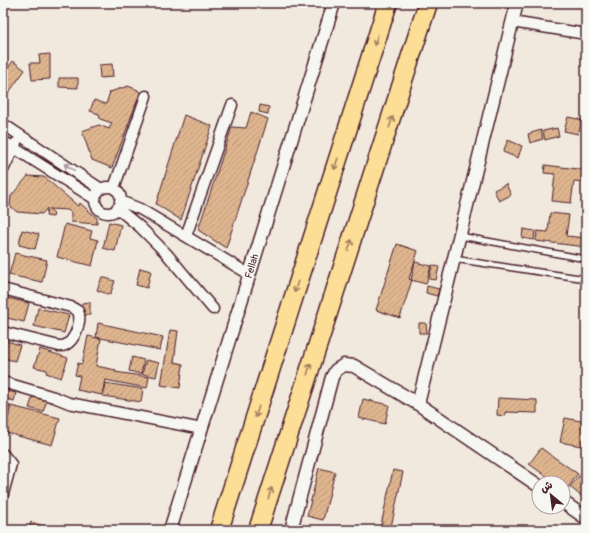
<svg xmlns="http://www.w3.org/2000/svg" width="589" height="533" viewBox="0 0 589 533" font-family="Pangolin,'Playpen Sans Arabic',sans-serif">
	<defs>
		<pattern id="building-hatch" width="6" height="6" patternUnits="userSpaceOnUse"><rect width="6" height="6" fill="#deb58e"/><path d="M-1 1l2-2M0 6l6-6M5 7l2-2" fill="none" stroke="#c09b7b"/></pattern>
	</defs>
	<rect width="100%" height="100%" fill="#f1e9de"/>
	<filter id="ink" filterUnits="userSpaceOnUse"><feTurbulence type="fractalNoise" baseFrequency=".025" numOctaves="2"/><feDisplacementMap in="SourceGraphic" scale="8" xChannelSelector="R" yChannelSelector="G"/><feConvolveMatrix kernelMatrix="1 2 1 2 8 2 1 2 1" color-interpolation-filters="sRGB"/></filter>
	<g filter="url(#ink)">
		<!-- building -->
		<path fill="url(#building-hatch)" stroke="#4a1f2b" d="M50,54V79L32,80L30,63H40L39,55Z
			M13,61L25,70L7,95L3,92V65L8,68Z
			M112,64L113,77L100,78L99,65Z
			M59,78H78V88L59,87Z
			M128,86L138,90L140,93L112,168L92,160L82,131L99,125L109,129L112,123L100,119L99,114L90,111L94,100L106,104L110,92Z
			M260,105L269,107L268,114L259,112Z
			M251,112L268,119L226,248L198,230L232,127L246,128Z
			M184,115L212,126L181,220L156,204Z
			M568,117L582,120L578,134L564,131Z
			M557,128L559,136L545,140L543,131Z
			M541,130L543,139L530,143L528,134Z
			M508,140L522,146L518,158L503,152Z
			M545,165L586,170V182L574,181L571,203L552,201L555,174L544,173Z
			M28,176L44,177L78,206L80,203L97,218V224L71,222V213L68,210L49,209L54,213L53,217L46,216L47,208L42,214L17,212L10,206L11,196Z
			M506,184L511,195L499,201L494,190Z
			M550,213L569,215L566,236L586,238V247L536,241L537,231L548,232Z
			M109,222L121,225L115,251L103,248Z
			M65,224L92,231L90,238L98,240L92,266L57,257Z
			M523,229L535,231L534,240L522,238Z
			M22,230L39,234L35,249L19,245Z
			M397,244L418,251L409,279L412,280L400,318L376,310Z
			M15,253L47,260L42,282L9,275Z
			M415,262L431,266L426,284L411,280Z
			M432,265L439,267L436,280L429,279Z
			M140,268L151,271L147,288L136,285Z
			M102,277L115,281L110,295L97,290Z
			M427,286L439,289L437,296L426,293Z
			M3,297L29,303L24,322L3,317Z
			M90,302V315H82V303Z
			M38,308L69,315L64,333L34,326Z
			M98,323L163,337L160,350L96,337Z
			M419,323H426L427,333H419Z
			M170,330L178,331L174,362L183,364L180,388L161,385Z
			M88,336L101,339L96,366L116,370L115,372L149,377L147,388L105,380L102,395L77,390L80,376L75,375L78,363L82,364Z
			M3,340L20,345L15,361L3,358Z
			M40,349L68,358L61,378L46,373L47,370L34,367Z
			M132,357L144,360L141,374L129,371Z
			M146,360L159,363L156,377L142,374Z
			M105,383L143,389L141,402L103,396Z
			M3,390L16,393L14,401L3,398Z
			M33,396L47,400L43,412L29,408Z
			M498,398L537,400V413L505,412V416L497,415Z
			M363,399L389,405L385,424L359,418Z
			M3,403L10,405L6,417L3,416Z
			M11,406L60,418L52,445L3,432V417L8,418Z
			M565,418L586,422V447L560,442Z
			M541,448L578,474L566,490L563,488V483H556L529,464Z
			M319,468L335,472L323,520L307,516Z
			M586,468V500L570,487Z
			M393,470L403,472L391,527L381,525Z
			M31,522L47,527L46,530H29Z"/>
		<g fill="none" stroke-linecap="round" stroke-linejoin="round">
			<defs>
				<path id="service" d="M460,236L586,259
					M454,259L586,279"/>
				<path id="minor" d="M512,22L586,34
					M3,124L101,189
					M3,141L95,199
					M3,170L16,143
					M95 200a13 13 0 1 1 26 0a13 13 0 1 1-26 0Z
					M114,188L146,96
					M120,201L140,209L249,274
					M117,208L140,227L166,253L213,309
					M186,236L232,105
					M3,289L71,307L78,311C83,321 73,348 59,346L3,332
					M3,382L54,397L69,403L202,429
					M3,454L11,464L3,494"/>
				<path id="tertiary" d="M418,404L517,3
					M563,502L586,518
					M170,530L334,3
					M291,530L332,377L336,370L344,365L354,366L418,404L539,486"/>
				<path id="motorway" d="M219,530L388,3
					M258,530L428,3"/>
			</defs>
			<!-- service casing -->
			<use href="#service" stroke="#4a1f2b" stroke-width="8"/>
			<!-- minor casing -->
			<use href="#minor" stroke="#4a1f2b" stroke-width="13"/>
			<!-- tertiary casing -->
			<use href="#tertiary" stroke="#4a1f2b" stroke-width="15"/>
			<!-- motorway casing -->
			<use href="#motorway" stroke="#4a1f2b" stroke-width="21"/>
			<!-- service -->
			<use href="#service" stroke="#f6f6f2" stroke-width="5"/>
			<!-- minor -->
			<use href="#minor" stroke="#f6f6f2" stroke-width="10"/>
			<!-- tertiary -->
			<use href="#tertiary" stroke="#f6f6f2" stroke-width="12"/>
			<!-- motorway -->
			<use href="#motorway" stroke="#fcde96" stroke-width="18"/>
		</g>
		<!-- one-way arrows -->
		<defs><path id="oneway-shaft" d="M-6 0H5M1.5-3L5.5 0L1.5 3" fill="none" stroke-width="1.6" stroke-linecap="round" stroke-linejoin="round"/></defs>
		<g stroke="#a37e60">
			<use href="#oneway-shaft" transform="translate(376 40) rotate(108)"/>
			<use href="#oneway-shaft" transform="translate(391 122) rotate(-73)"/>
			<use href="#oneway-shaft" transform="translate(336 164) rotate(108)"/>
			<use href="#oneway-shaft" transform="translate(350 245) rotate(-72)"/>
			<use href="#oneway-shaft" transform="translate(296 287) rotate(107)"/>
			<use href="#oneway-shaft" transform="translate(309 369) rotate(-73)"/>
			<use href="#oneway-shaft" transform="translate(257 412) rotate(107)"/>
			<use href="#oneway-shaft" transform="translate(270 493) rotate(-72)"/>
		</g>
		<use stroke="#a99598" href="#oneway-shaft" transform="translate(69 167) rotate(-147)"/>
	</g>
	<g text-anchor="middle" stroke-width="3" stroke-linejoin="round" paint-order="stroke">
		<!-- street labels -->
		<g font-size="10" fill="#4a1f2b" stroke="#f6f6f2">
			<text transform="translate(251 266) rotate(-73)" y="4">Fellah</text>
		</g>
	</g>
	<!-- margin -->
	<rect width="589" height="533" fill="none" stroke="#f6f6f2" stroke-width="16"/>
	<rect x="8" y="8" width="573" height="517" fill="none" stroke="#4a1f2b" stroke-width="1.5" filter="url(#ink)"/>
	<!-- north arrow -->
	<g transform="translate(551 495) rotate(331)"><circle r="19" fill="#f6f6f2" stroke="#b1a0a2"/>
	<path d="M0-3L7 15L0 10L-7 15Z" fill="#4a1f2b"/>
	<text y="-6" font-size="11" font-weight="bold" text-anchor="middle" fill="#4a1f2b">ش</text>
	</g>
</svg>
